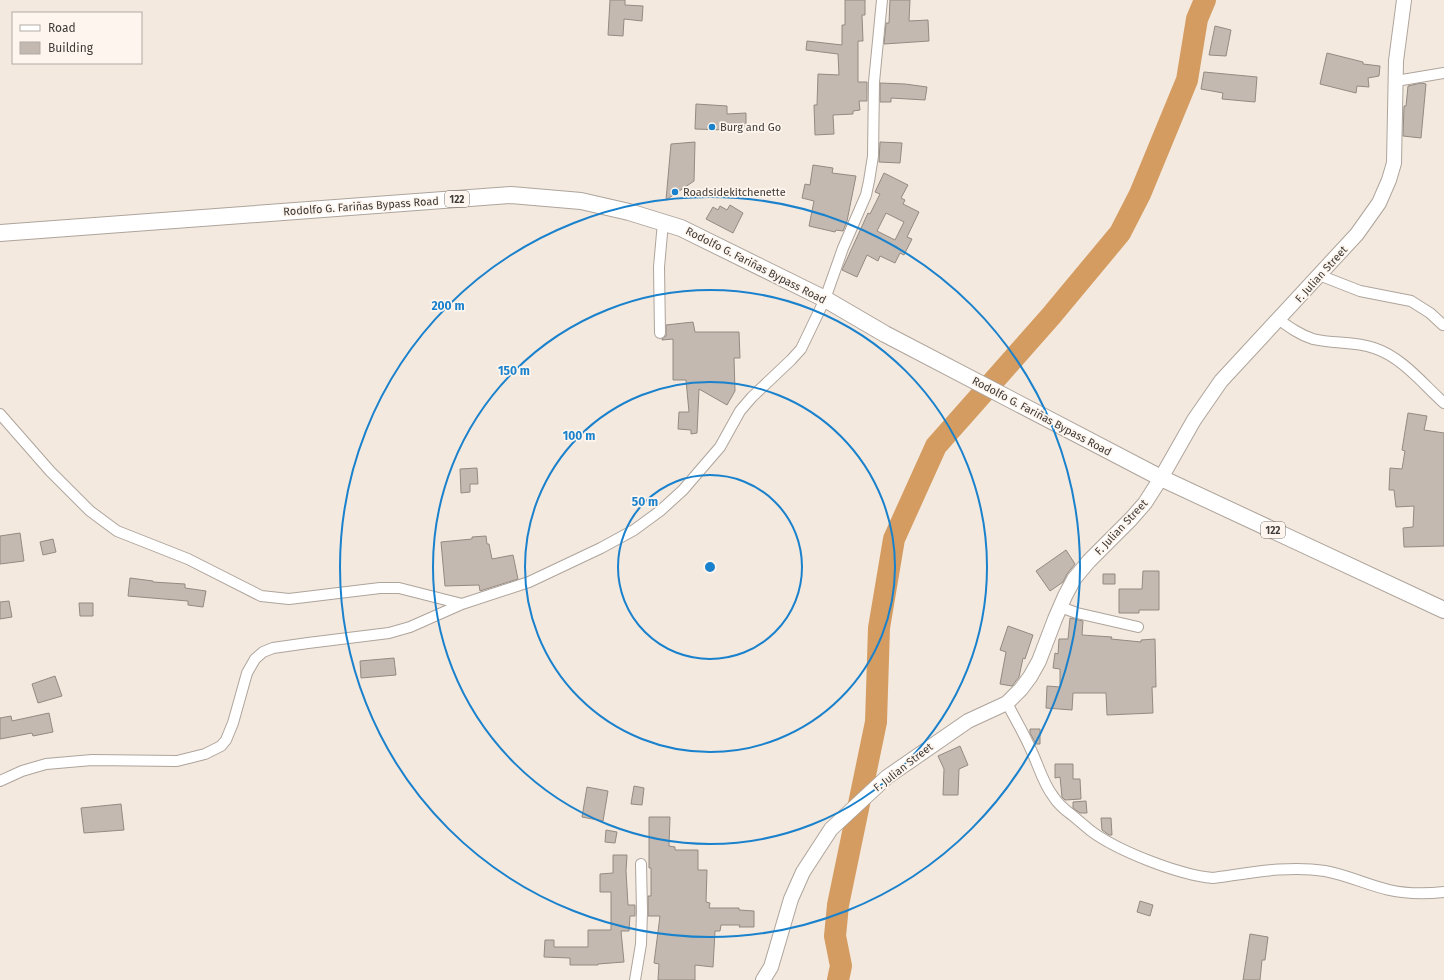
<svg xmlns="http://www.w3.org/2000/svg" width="1444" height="980" viewBox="0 0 1444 980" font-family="'Fira Sans',sans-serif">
	<rect width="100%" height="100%" fill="#f3e9df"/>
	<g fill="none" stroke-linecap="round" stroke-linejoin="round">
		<!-- river -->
		<path stroke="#d49c61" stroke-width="22" d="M838,980L841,966L835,936L838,905L876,722L879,628L894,539L936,446L1051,316L1120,233L1140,194L1187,80L1197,19L1205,0"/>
	</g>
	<!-- building -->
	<path fill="#c3b9b0" stroke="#938a81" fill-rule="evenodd" d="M610,0H625V5L643,6L642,21L624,19L623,36L608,35Z
		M845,0H865V15H862L863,41H858V82H867V101H859L860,110L853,111V114L833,115L834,134L815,135L814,105H817L818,74L839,75L838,54L806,50L807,41L842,45V25H845Z
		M890,0H910L909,21L928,20L929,41L884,44L886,23H889Z
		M1215,26L1231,30L1226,56L1209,55Z
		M1327,53L1363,62V64L1380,66L1379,76L1368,78L1369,87L1357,86L1356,93L1320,84Z
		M1204,72L1257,77L1255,102L1222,99L1223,93L1201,89Z
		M880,83L905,84L927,87L925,100L891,98V102H880Z
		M1421,83L1426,84L1421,138L1403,136L1404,106H1406L1408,86Z
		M696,104L727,106V114L746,113V126L726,127V130L695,129Z
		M695,142L694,181L666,200L671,144Z
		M880,142L902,143L900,163L879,162Z
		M813,165L833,168L832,173L856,176L847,221L843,231L836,230L835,232L809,226L814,201L802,198L805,184L810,185Z
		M884,173L908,185L901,198L905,200L903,204L919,212L907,237L912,239L904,255L900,253L895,263L880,256L878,261L867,255L857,277L842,270L868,213L870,214L880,194L875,192ZM886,213L904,222L895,240L877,231Z
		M730,205L743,213L733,233L706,219L713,207L718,210L720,206L727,210Z
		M693,322L695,332H739L740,358H734L735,391L727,405L699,389L697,433L691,434V430L678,429L679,412H689L686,380H673V339L662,340V339L666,336V325Z
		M1408,413L1427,416L1424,430L1444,433V546L1404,547L1403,528L1413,527L1414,506L1396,507L1394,490H1389L1390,468L1402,469L1405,451L1402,450Z
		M477,468L478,484H470V492L461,493L460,469Z
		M20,533L24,561L0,564V536Z
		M486,536L487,544H489L492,559L513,555L518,579L480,591L479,585L445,586L441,542L472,539V537Z
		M53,539L56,552L43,555L40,542Z
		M1066,550L1075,564L1067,574L1063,582L1050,591L1036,571Z
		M1143,571H1159V610H1139V613H1119V589H1142Z
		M1103,574H1115V584H1103Z
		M130,578L153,581V582L185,584V588L206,591L203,607L188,605V601L128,596Z
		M9,601L12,617L0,619V602Z
		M79,603H93V616H80Z
		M1070,618L1083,621L1082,635L1112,637L1111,639L1141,642V640L1155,639L1156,687H1152L1153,713L1107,715L1106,693H1073L1072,710L1046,708L1047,686L1060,687V669L1053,668L1055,653L1058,654L1059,639H1068Z
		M1008,626L1033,635L1025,659L1023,658L1019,677L1012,686L1000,684L1006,652L1000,650Z
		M394,658L396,675L361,678L360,661Z
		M55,676L62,696L38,703L32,684Z
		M49,713L53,732L33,736L32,733L0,739V718L11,716L12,721Z
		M1030,729H1040V744H1036L1030,733Z
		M960,746L968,765L959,769L958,795H943L944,769L938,756Z
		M1055,764H1073V779H1080L1081,799L1065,800L1062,797L1060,777L1055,778Z
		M634,786L644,788L642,805L631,804Z
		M587,787L608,791L603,821L582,817Z
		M1086,801L1087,813H1080L1073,808V802Z
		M121,804L124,830L84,833L81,808Z
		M649,817H670L669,846L675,847V850H698V870H707L706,902L710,903L709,908H739V910L754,911V927H739L740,925H721L720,931H715L713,967L695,965V980H658L659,964L654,963L660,916H648V896H651V868H649Z
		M1101,818H1111L1112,835H1109L1102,830Z
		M606,830L617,832L615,843L605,842Z
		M613,855H627L626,871L628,905H635V916H630L629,931H621L624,962L598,964V965H570V958L544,957L545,940H554V947H588V930H611V892H600V874L613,873Z
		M1140,901L1153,905L1150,916L1137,912Z
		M1250,934L1268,937L1265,960H1262L1260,980H1243Z"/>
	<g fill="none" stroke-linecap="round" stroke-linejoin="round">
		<defs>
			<path id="street" d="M1396,81L1444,73
				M1319,275L1360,291L1411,301L1430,313L1443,325
				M1278,319C1289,327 1300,335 1313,339C1333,344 1355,341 1374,348C1402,357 1423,384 1444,403
				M660,333L659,267L663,222
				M0,414L50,471L90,511L117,531L188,559L261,596L289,599L380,588H399L462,604
				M1060,607L1077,613L1138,627
				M1007,703C1015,719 1025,735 1032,752C1039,767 1043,783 1053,796C1058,804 1065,810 1072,815C1079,821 1085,826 1091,831C1118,851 1179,875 1213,878C1250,873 1288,865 1325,871C1347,875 1368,885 1389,890C1407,894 1426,894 1444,892
				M0,781L22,771L46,764L92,760L177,761L205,754L221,746L226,740L233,723L247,673L255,659L263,652L273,648L308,643L389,633L410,627L462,604L529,582L601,548L634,530L660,511L683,490L720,447L740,411L752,397L791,360L801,349L825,299L843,248L866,195L869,181L873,156L874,82L882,0
				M635,980L641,944L642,911L641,864"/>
			<path id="secondary" d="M763,980L771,967L791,899L803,872L831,829L887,777L968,721L1007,703L1021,689L1030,677L1039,661L1055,619L1065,596L1074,579L1089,561L1131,519L1145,503L1161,478L1194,420L1221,381L1357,234L1379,203L1389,180L1394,163L1396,61L1404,0"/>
			<path id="primary" d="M0,233L511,195L581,201L629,212L681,228L825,299L885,334L1161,478L1444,610"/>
		</defs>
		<!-- street casing -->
		<use href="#street" stroke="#aea49b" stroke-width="12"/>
		<!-- secondary casing -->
		<use href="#secondary" stroke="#aea49b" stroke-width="16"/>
		<!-- primary casing -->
		<use href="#primary" stroke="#aea49b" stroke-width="18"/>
		<!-- street -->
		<use href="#street" stroke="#fff" stroke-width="10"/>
		<!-- secondary -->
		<use href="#secondary" stroke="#fff" stroke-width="14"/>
		<!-- primary -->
		<use href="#primary" stroke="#fff" stroke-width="16"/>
	</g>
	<!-- distance rings -->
	<g fill="none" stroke="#1a81cc" stroke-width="2">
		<circle cx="710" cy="567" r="92"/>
		<circle cx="710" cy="567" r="185"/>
		<circle cx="710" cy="567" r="277"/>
		<circle cx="710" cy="567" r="370"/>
	</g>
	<!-- markers -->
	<g fill="#1a81cc" stroke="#fef6ee" stroke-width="1.5">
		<circle cx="712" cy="127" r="4"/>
		<circle cx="675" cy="192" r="4"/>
	</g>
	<g text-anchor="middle" stroke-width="3.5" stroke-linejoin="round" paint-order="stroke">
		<!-- shield labels -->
		<g fill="#fef6ee" stroke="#78726e" stroke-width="1">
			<rect x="445" y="191" width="24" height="16" rx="3"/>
			<rect x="1261" y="522" width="24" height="16" rx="3"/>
		</g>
		<g font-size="10" font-weight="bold" fill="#3e3a37">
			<text x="457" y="203">122</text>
			<text x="1273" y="534">122</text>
		</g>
		<!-- poi labels -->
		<g font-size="11" fill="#3e3a37" stroke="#fef6ee" text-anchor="start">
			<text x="720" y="131">Burg and Go</text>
			<text x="683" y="196">Roadsidekitchenette</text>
		</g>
		<!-- street labels -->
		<g font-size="11" fill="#3e3a37" stroke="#fef6ee">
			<text transform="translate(361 206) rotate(-4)" y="4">Rodolfo G. Fariñas Bypass Road</text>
			<text transform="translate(756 265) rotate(27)" y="4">Rodolfo G. Fariñas Bypass Road</text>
			<text transform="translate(1321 274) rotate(-48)" y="4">F. Julian Street</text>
			<text transform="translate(1042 416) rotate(28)" y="4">Rodolfo G. Fariñas Bypass Road</text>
			<text transform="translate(1121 527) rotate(-47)" y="4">F. Julian Street</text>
			<text transform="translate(903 767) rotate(-38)" y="4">F. Julian Street</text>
		</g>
	</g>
	<circle cx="710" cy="567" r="6" fill="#1a81cc" stroke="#fef6ee" stroke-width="2"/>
	<g font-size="12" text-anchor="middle" font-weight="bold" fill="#1a81cc" stroke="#fef6ee" stroke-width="3.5" stroke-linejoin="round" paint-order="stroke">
		<text x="448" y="310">200 m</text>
		<text x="514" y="375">150 m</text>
		<text x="579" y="440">100 m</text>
		<text x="645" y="506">50 m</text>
	</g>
	<!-- legend -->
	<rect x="12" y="12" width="130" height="52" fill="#fef6ee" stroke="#b1aba5"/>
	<rect x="20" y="25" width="20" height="6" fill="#ffffff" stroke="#b1aba5"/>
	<text x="48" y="32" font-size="12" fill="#3e3a37">Road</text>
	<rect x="20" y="42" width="20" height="12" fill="#c3b9b0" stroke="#b1aba5"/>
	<text x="48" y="52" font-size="12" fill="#3e3a37">Building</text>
</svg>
